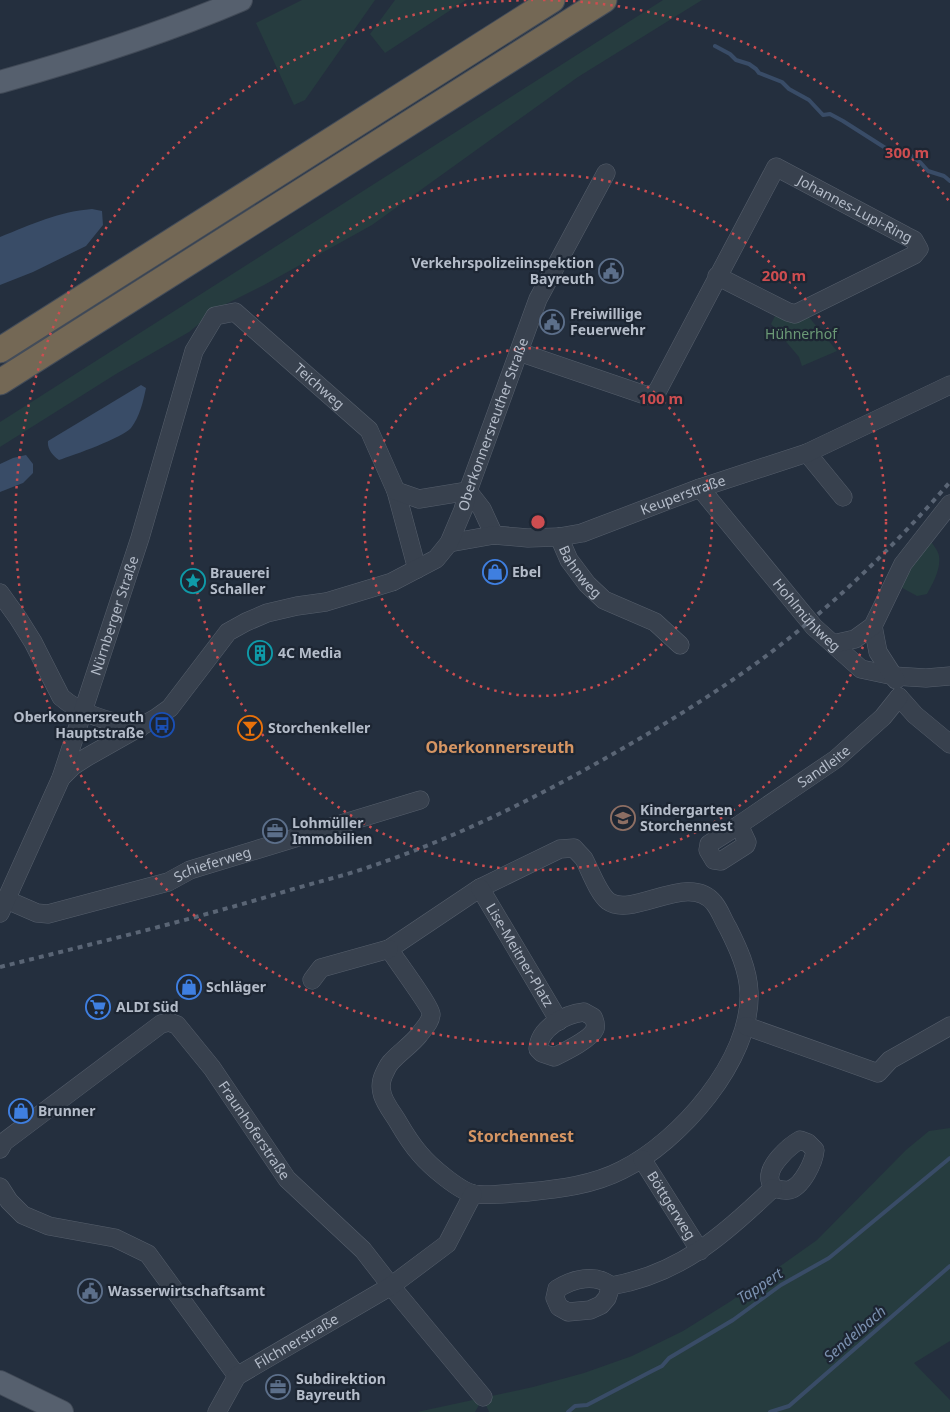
<svg xmlns="http://www.w3.org/2000/svg" width="950" height="1412" viewBox="0 0 950 1412" font-family="'Noto Sans',sans-serif">
	<rect width="100%" height="100%" fill="#242f3e"/>
	<!-- green -->
	<path fill="#263c3f" d="M302,0H375L305,100L294,105L256,23Z
		M395,0H466L385,53L370,34Z
		M663,0H702L578,77L372,225L264,285L220,307L189,332L116,374L0,447V422Z
		M779,308L803,310L837,351L802,366L799,357L771,324Z
		M929,538C932,544 938,550 939,556C941,569 933,583 927,594L917,596L897,585Z
		M950,1128V1341L914,1363L950,1400V1412H489L483,1398L475,1412H417L533,1387L584,1373L632,1356L683,1331L731,1301L817,1240L906,1150L929,1131Z"/>
	<!-- water -->
	<path fill="#394c67" d="M92,209L102,211L103,225L86,246L33,272L0,285V237C33,224 57,212 92,209Z
		M141,385L146,388C143,402 140,416 131,428C122,438 74,455 59,460C53,456 47,449 48,441Z
		M26,455L33,464V473L23,483L0,492V464L13,458Z"/>
	<g fill="none" stroke-linecap="round" stroke-linejoin="round">
		<!-- stream -->
		<path stroke="#394c67" stroke-width="4" d="M715,46L730,54L736,60L749,64L756,69L759,73L782,82L789,89L809,100L823,115L830,114L843,121L887,149L910,155L920,162L928,171L944,176L950,181
			M568,1412L575,1406L587,1405L652,1371L662,1366L669,1358L733,1320L781,1285L829,1258L950,1158
			M770,1412L789,1406L950,1266"/>
		<defs>
			<g id="minor">
				<path id="s1" d="M519,352L645,395H653L658,390L776,167L906,236L914,240L919,249L914,255L795,314L788,312L717,276"/>
				<path d="M807,453L843,497"/>
				<path id="s2" d="M700,488L814,627L861,669L894,676L926,678L950,676"/>
				<path d="M396,491L417,569"/>
				<path d="M468,491L482,509L494,535"/>
				<path id="s3" d="M559,537L569,560L587,584L604,600L655,622L680,645"/>
				<path id="s4" d="M449,543L494,535L528,538L559,537L582,533L700,488L807,453L950,385"/>
				<path d="M0,593L18,618L33,642L61,697C81,715 113,723 140,728"/>
				<path d="M873,626L878,652L896,680"/>
				<path d="M833,644L855,639L873,626L903,564L950,504"/>
				<path d="M899,697L915,715L950,744"/>
				<path id="s5" d="M61,778L73,766L87,757L156,718L170,708L228,632L246,622L267,613L297,606L326,602L392,582L436,559L449,543L463,510L468,491L538,299L606,173"/>
				<path id="s6" d="M739,825L747,842L746,845L721,861L714,860L708,850L709,844L739,825L836,759L883,717L899,697"/>
				<path d="M574,848C577,852 581,855 584,859C590,870 598,893 608,901C633,919 689,871 714,903C720,910 723,920 728,928C738,948 748,969 749,992C752,1060 679,1142 622,1170C593,1185 559,1189 528,1192C515,1193 486,1196 474,1194C459,1191 430,1166 420,1154C411,1144 405,1134 398,1122C389,1107 375,1093 384,1074C386,1070 388,1065 391,1062C400,1052 411,1045 419,1035C423,1029 431,1022 431,1014C431,1007 396,960 389,949L480,888L560,849Z"/>
				<path id="s7" d="M480,888L559,1021"/>
				<path id="s8" d="M7,900L37,913L48,914L168,882L190,870L420,800"/>
				<path id="s9" d="M0,913L61,778L140,538L194,351L215,316L235,312L369,430L396,491L419,499L468,491"/>
				<path d="M312,980L321,968L389,949"/>
				<path d="M584,1012L593,1017C595,1021 596,1025 595,1029C591,1039 564,1052 554,1057L542,1053L538,1049C539,1028 565,1014 584,1012Z"/>
				<path d="M746,1026L878,1073L890,1060L950,1026"/>
				<path d="M800,1140L808,1143L815,1150C814,1162 802,1187 789,1190C784,1191 778,1189 773,1188C772,1185 770,1183 770,1180C767,1166 789,1146 800,1140Z"/>
				<path id="s10" d="M0,1149L4,1142L161,1024L169,1022L177,1025L212,1068L287,1179L363,1250L391,1286L483,1397"/>
				<path id="s11" d="M642,1159L700,1251"/>
				<path d="M0,1187L9,1201L23,1215L49,1226L115,1238L148,1254L237,1376"/>
				<path d="M611,1286L607,1298L601,1305L590,1310L568,1312L559,1307L555,1298L557,1289C573,1279 595,1273 611,1286C680,1274 724,1235 773,1188"/>
				<path id="s12" d="M217,1412L237,1376L391,1286L447,1244L473,1194"/>
			</g>
			<path id="major" d="M0,82C82,59 162,34 241,0
				M0,1382L62,1412"/>
			<path id="highway" d="M0,350L552,0
				M0,382L604,0"/>
		</defs>
		<!-- minor casing -->
		<use href="#minor" stroke="#565f6c" stroke-width="19"/>
		<!-- major casing -->
		<use href="#major" stroke="#414a57" stroke-width="24"/>
		<!-- highway casing -->
		<use href="#highway" stroke="#434c59" stroke-width="27"/>
		<!-- minor -->
		<use href="#minor" stroke="#38414e" stroke-width="18"/>
		<!-- major -->
		<use href="#major" stroke="#56606e" stroke-width="22"/>
		<!-- highway -->
		<use href="#highway" stroke="#746855" stroke-width="25"/>
		<!-- rail -->
		<path stroke="#5a6575" stroke-width="4" stroke-dasharray="5 5" stroke-linecap="butt" d="M0,967C97,943 194,919 290,890C317,882 343,876 369,867C449,840 524,804 597,763C642,738 685,712 728,683C810,628 885,557 950,482"/>
	</g>
	<!-- distance rings -->
	<g fill="none" stroke="#ce4d50" stroke-width="2.5" stroke-dasharray="2.5 5">
		<circle cx="538" cy="522" r="174"/>
		<circle cx="538" cy="522" r="348"/>
		<path d="M949 843A522 522 0 1 1 533 0M543 0A522 522 0 0 1 949 201"/>
	</g>
	<!-- icons -->
	<defs>
		<symbol id="civic-ring" viewBox="-11 -11 22 22"><circle r="9.5" fill="#1d2633" stroke="#5c6f8a" stroke-width="1.5"/><path d="M-.6-6.5H3V-4.5H.6V-3L4-1V1h2V6H-6V1h2V-1L-.6-3ZM-1.2 2.5V6h2.4V2.5Z" fill="#5c6f8a"/></symbol>
		<symbol id="shop-ring" viewBox="-11 -11 22 22"><circle r="9.5" fill="#1d2633" stroke="#3f7fe0" stroke-width="1.5"/><path d="M-5-2.5h2.3a2.7 3.5 0 0 1 5.4 0H5L5.5 6h-11ZM-1.5-2.5h3a1.5 2.3 0 0 0-3 0Z" fill="#3f7fe0"/></symbol>
		<symbol id="sight-ring" viewBox="-11 -11 22 22"><circle r="9.5" fill="#1d2633" stroke="#0f9aa8" stroke-width="1.5"/><path d="M0-6L1.8-2.2L6-1.7L2.9 1.2L3.7 5.4L0 3.3L-3.7 5.4L-2.9 1.2L-6-1.7L-1.8-2.2Z" fill="#0f9aa8"/></symbol>
		<symbol id="building-ring" viewBox="-11 -11 22 22"><circle r="9.5" fill="#1d2633" stroke="#0f9aa8" stroke-width="1.5"/><path d="M-4-6H4V6H1V3H-1V6H-4ZM-2.5-4.3h1.7v1.8h-1.7ZM.8-4.3h1.7v1.8H.8ZM-2.5-1h1.7V.8h-1.7ZM.8-1h1.7V.8H.8Z" fill="#0f9aa8"/></symbol>
		<symbol id="bus-ring" viewBox="-11 -11 22 22"><circle r="9.5" fill="#1d2633" stroke="#1a4fb4" stroke-width="1.5"/><path d="M-5-6H5V4H4V6H2V4H-2V6H-4V4H-5ZM-3.5-4V0h7V-4ZM-3.5 1.2v1.5H-2V1.2ZM2 1.2v1.5H3.5V1.2Z" fill="#1a4fb4"/></symbol>
		<symbol id="bar-ring" viewBox="-11 -11 22 22"><circle r="9.5" fill="#1d2633" stroke="#e8710a" stroke-width="1.5"/><path d="M-6-5H6L.8 .8V4.5H3.5V6h-7V4.5H-.8V.8Z" fill="#e8710a"/></symbol>
		<symbol id="school-ring" viewBox="-11 -11 22 22"><circle r="9.5" fill="#1d2633" stroke="#8d6e63" stroke-width="1.5"/><path d="M0-5L7-2L0 1L-7-2ZM-4 1L0 2.5L4 1V4Q0 6-4 4Z" fill="#8d6e63"/></symbol>
		<symbol id="office-ring" viewBox="-11 -11 22 22"><circle r="9.5" fill="#1d2633" stroke="#5c6f8a" stroke-width="1.5"/><path d="M-6-3h4V-5.5h4V-3h4V5H-6ZM-1-4.5V-3h2v-1.5ZM-6 0V1H6V0Z" fill="#5c6f8a"/></symbol>
		<symbol id="supermarket-ring" viewBox="-11 -11 22 22"><circle r="9.5" fill="#1d2633" stroke="#3f7fe0" stroke-width="1.5"/><path d="M-6-5.5h2.5l.6 2H6L4.5 2H-2.5L-4.4-4H-6ZM-1.5 3.2a1.3 1.3 0 1 0 .1 0ZM3 3.2a1.3 1.3 0 1 0 .1 0Z" fill="#3f7fe0"/></symbol>
	</defs>
	<g fill-rule="evenodd">
		<use href="#civic-ring" x="597" y="257" width="28" height="28"/>
		<use href="#civic-ring" x="538" y="308" width="28" height="28"/>
		<use href="#shop-ring" x="481" y="558" width="28" height="28"/>
		<use href="#sight-ring" x="179" y="567" width="28" height="28"/>
		<use href="#building-ring" x="246" y="639" width="28" height="28"/>
		<use href="#bus-ring" x="148" y="711" width="28" height="28"/>
		<use href="#bar-ring" x="236" y="714" width="28" height="28"/>
		<use href="#school-ring" x="609" y="804" width="28" height="28"/>
		<use href="#office-ring" x="261" y="817" width="28" height="28"/>
		<use href="#shop-ring" x="175" y="973" width="28" height="28"/>
		<use href="#supermarket-ring" x="84" y="993" width="28" height="28"/>
		<use href="#shop-ring" x="7" y="1097" width="28" height="28"/>
		<use href="#civic-ring" x="76" y="1277" width="28" height="28"/>
		<use href="#office-ring" x="264" y="1373" width="28" height="28"/>
	</g>
	<g text-anchor="middle" stroke-width="4.5" stroke-linejoin="round" paint-order="stroke">
		<!-- street labels -->
		<g font-size="14" fill="#b4bcc9" stroke="#1d2633">
			<text dy="5" stroke="none"><textPath href="#s1" startOffset="490">Johannes-Lupi-Ring</textPath></text>
			<text dy="5" stroke="none"><textPath href="#s9" startOffset="769">Teichweg</textPath></text>
			<text dy="5" stroke="none"><textPath href="#s5" startOffset="595">Oberkonnersreuther Straße</textPath></text>
			<text dy="5" stroke="none"><textPath href="#s4" startOffset="242">Keuperstraße</textPath></text>
			<text dy="5" stroke="none"><textPath href="#s3" startOffset="41">Bahnweg</textPath></text>
			<text dy="5" stroke="none"><textPath href="#s2" startOffset="166">Hohlmühlweg</textPath></text>
			<text dy="5" stroke="none"><textPath href="#s9" startOffset="319">Nürnberger Straße</textPath></text>
			<text dy="5" stroke="none"><textPath href="#s6" startOffset="215">Sandleite</textPath></text>
			<text dy="5" stroke="none"><textPath href="#s8" startOffset="216">Schieferweg</textPath></text>
			<text dy="5" stroke="none"><textPath href="#s7" startOffset="78">Lise-Meitner-Platz</textPath></text>
			<text dy="5" stroke="none"><textPath href="#s10" startOffset="352">Fraunhoferstraße</textPath></text>
			<text dy="5" stroke="none"><textPath href="#s11" startOffset="55">Böttgerweg</textPath></text>
			<text dy="5" stroke="none"><textPath href="#s12" startOffset="110">Filchnerstraße</textPath></text>
		</g>
		<!-- poi labels -->
		<g font-size="14" font-weight="bold" fill="#b4bcc9" stroke="#1d2633" text-anchor="start">
			<text x="594" y="268" text-anchor="end">Verkehrspolizeiinspektion<tspan x="594" dy="16">Bayreuth</tspan></text>
			<text x="570" y="319">Freiwillige<tspan x="570" dy="16">Feuerwehr</tspan></text>
			<text x="512" y="577">Ebel</text>
			<text x="210" y="578">Brauerei<tspan x="210" dy="16">Schaller</tspan></text>
			<text x="278" y="658">4C Media</text>
			<text x="144" y="722" text-anchor="end">Oberkonnersreuth<tspan x="144" dy="16">Hauptstraße</tspan></text>
			<text x="268" y="733">Storchenkeller</text>
			<text x="640" y="815">Kindergarten<tspan x="640" dy="16">Storchennest</tspan></text>
			<text x="292" y="828">Lohmüller<tspan x="292" dy="16">Immobilien</tspan></text>
			<text x="206" y="992">Schläger</text>
			<text x="116" y="1012">ALDI Süd</text>
			<text x="38" y="1116">Brunner</text>
			<text x="108" y="1296">Wasserwirtschaftsamt</text>
			<text x="296" y="1384">Subdirektion<tspan x="296" dy="16">Bayreuth</tspan></text>
		</g>
		<!-- park labels -->
		<g font-size="14" fill="#6b9a76" stroke="#1d2633">
			<text x="801" y="339">Hühnerhof</text>
		</g>
		<!-- water labels -->
		<g font-size="15" font-style="italic" fill="#7c92b1" stroke="#1d2633">
			<text transform="translate(760 1286) rotate(-33)" y="5">Tappert</text>
			<text transform="translate(855 1334) rotate(-41)" y="5">Sendelbach</text>
		</g>
		<!-- quarter labels -->
		<g font-size="16" font-weight="bold" fill="#d59563" stroke="#1d2633">
			<text x="500" y="753">Oberkonnersreuth</text>
			<text x="521" y="1142">Storchennest</text>
		</g>
	</g>
	<circle cx="538" cy="522" r="8" fill="#ce4d50" stroke="#1d2633" stroke-width="2.5"/>
	<g font-size="15" text-anchor="middle" font-weight="bold" fill="#ce4d50" stroke="#1d2633" stroke-width="4.5" stroke-linejoin="round" paint-order="stroke">
		<text x="907" y="158">300 m</text>
		<text x="784" y="281">200 m</text>
		<text x="661" y="404">100 m</text>
	</g>
</svg>
